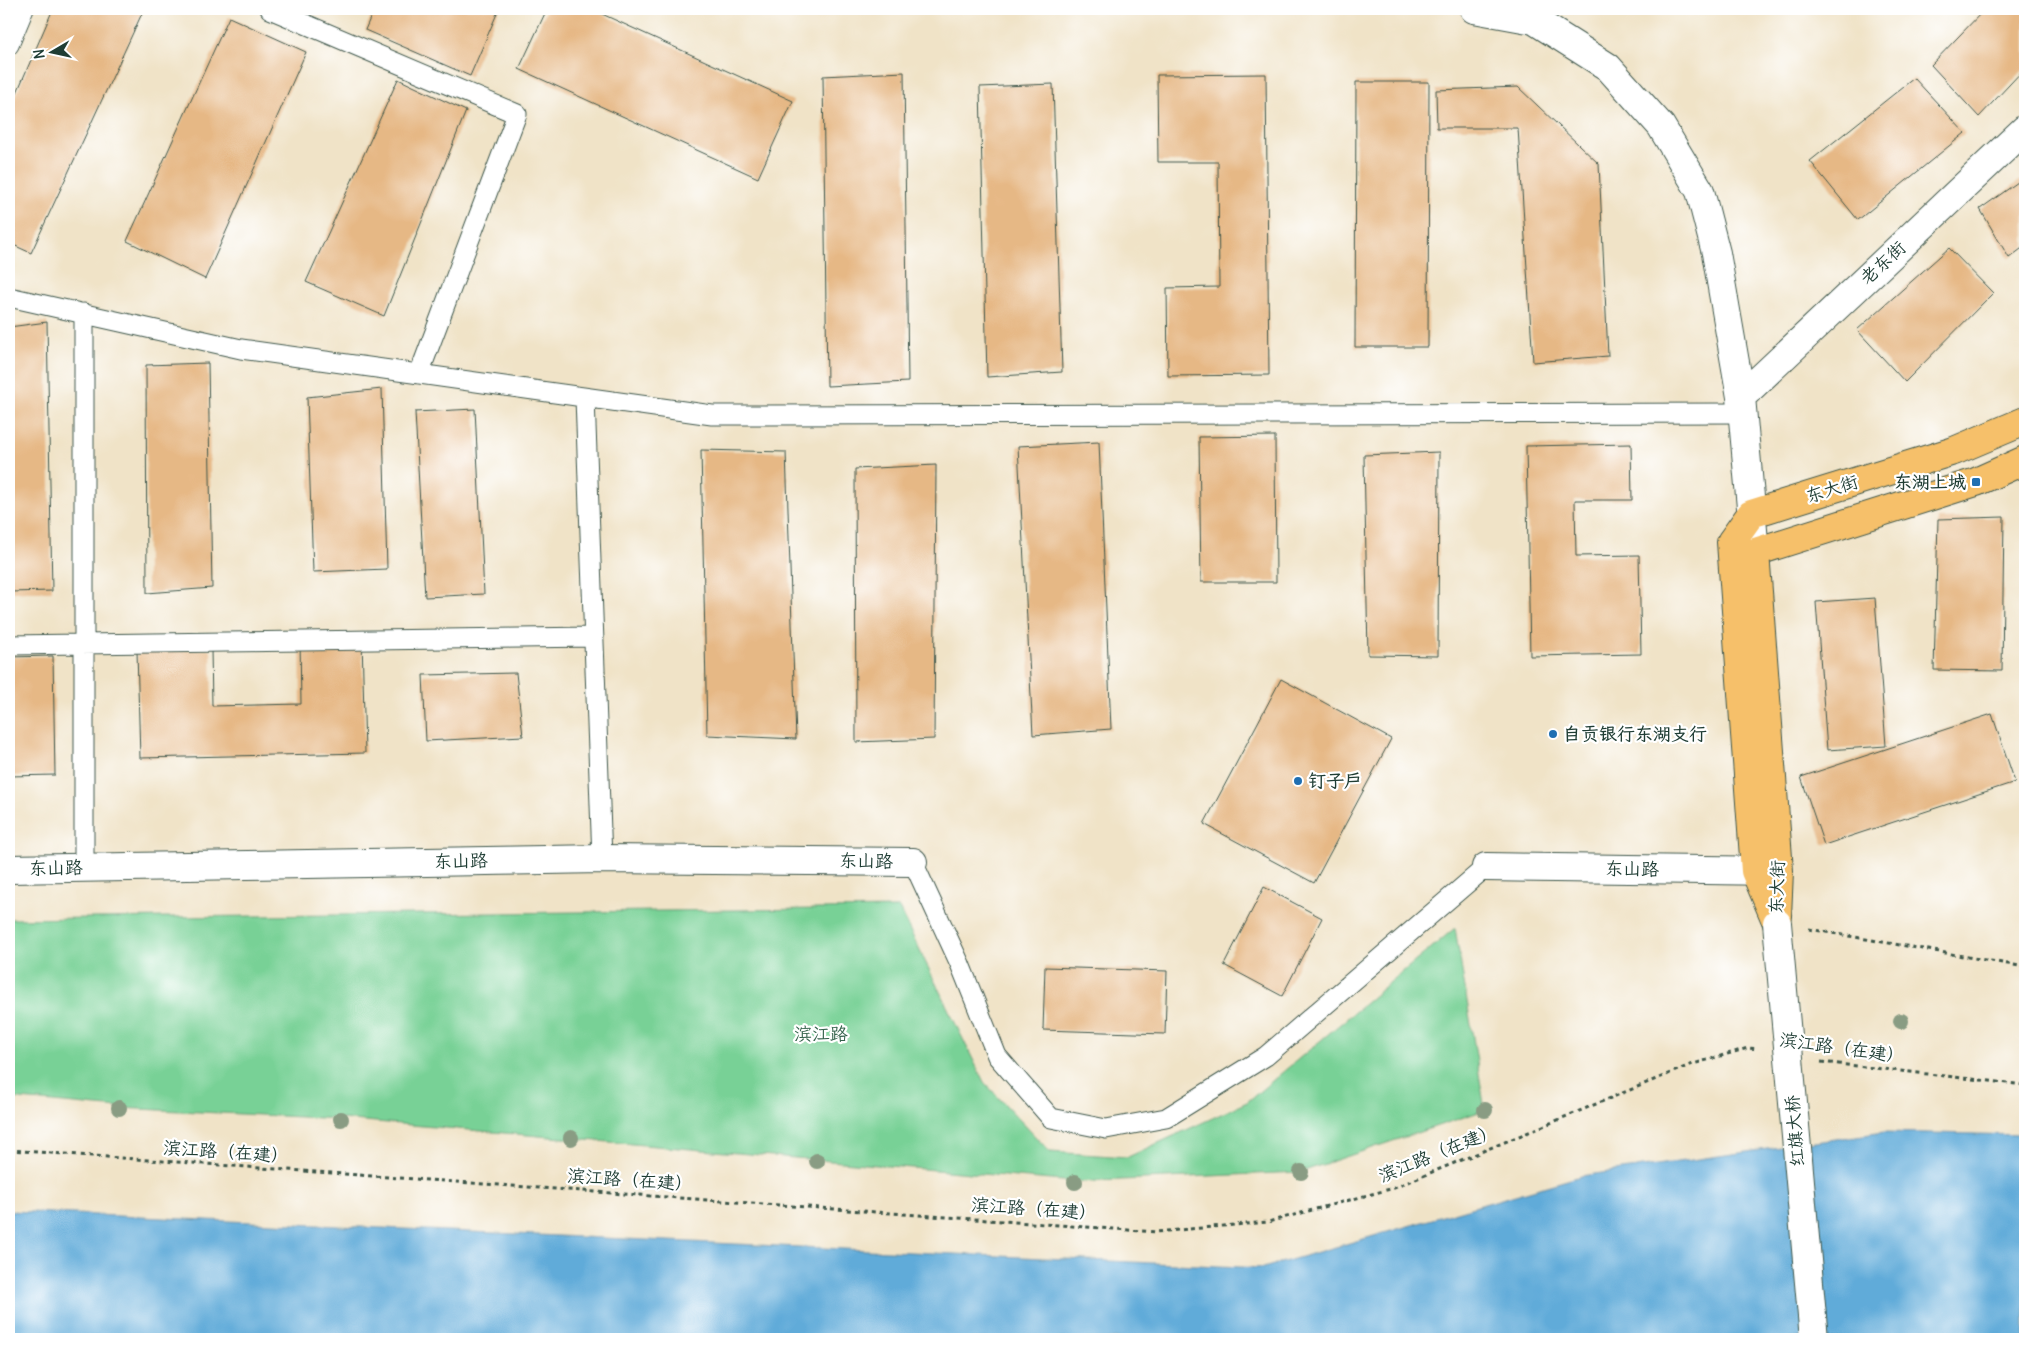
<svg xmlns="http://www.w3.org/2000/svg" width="2034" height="1348" viewBox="0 0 2034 1348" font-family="Delius,'LXGW WenKai TC',sans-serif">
	<rect width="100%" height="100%" fill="#fff"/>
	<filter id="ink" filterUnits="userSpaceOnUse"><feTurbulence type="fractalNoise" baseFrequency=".02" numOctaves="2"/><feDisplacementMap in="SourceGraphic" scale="10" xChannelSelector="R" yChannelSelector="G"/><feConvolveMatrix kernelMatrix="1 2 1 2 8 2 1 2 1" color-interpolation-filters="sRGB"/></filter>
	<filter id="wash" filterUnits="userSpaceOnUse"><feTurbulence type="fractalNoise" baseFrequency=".0096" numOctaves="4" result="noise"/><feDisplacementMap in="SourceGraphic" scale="20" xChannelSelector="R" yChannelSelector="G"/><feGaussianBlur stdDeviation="1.12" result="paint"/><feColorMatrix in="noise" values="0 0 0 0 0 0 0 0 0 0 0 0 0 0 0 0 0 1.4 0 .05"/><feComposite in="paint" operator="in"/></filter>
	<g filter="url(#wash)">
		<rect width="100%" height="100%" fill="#f0e3c7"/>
		<!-- green -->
		<path fill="#78d196" stroke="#4c8765" d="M899,908L984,1082L1050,1152L1128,1157L1247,1102L1455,928L1485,1110L1301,1172L1075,1182L341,1119L119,1108L9,1098V919Z"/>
		<!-- water -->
		<path fill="#61abd9" stroke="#407486" d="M1884,1132L2025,1135V1339H9V1211L1263,1268L1581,1176Z"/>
		<g id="blocks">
			<!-- building -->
			<path fill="#e6b885" d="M53,9H144L31,253L9,243V111Z
				M374,9H499L470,76L365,30Z
				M547,9H591L793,101L758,178L519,69Z
				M1985,9H2025V68L1979,117L1931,65Z
				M229,17L306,52L205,279L127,241Z
				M904,72L908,382L827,386L823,76Z
				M1266,74L1269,375L1168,376L1167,288L1219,287L1218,162H1158L1157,75Z
				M1914,78L1965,133L1858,220L1810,161Z
				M398,79L466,111L384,316L306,282Z
				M1356,82H1429L1428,347H1355Z
				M1053,84L1062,372L987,377L980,87Z
				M1518,87L1599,164L1608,356L1533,362L1518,128H1437L1436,90Z
				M2025,177V246L2009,258L1980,209Z
				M1949,248L1993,293L1905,382L1857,330Z
				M47,322L52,591L9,592V327Z
				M208,363L212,588L147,593L146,365Z
				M382,389L387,569L313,572L307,397Z
				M475,409L484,594L425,597L415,412Z
				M1275,436L1276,582H1201L1199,437Z
				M1099,442L1111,729L1033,735L1018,446Z
				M1631,444L1632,500H1575L1576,556L1639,555L1641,654L1530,656L1526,446Z
				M701,450L786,452L796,739L707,735Z
				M1439,452L1438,656L1368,655L1364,455Z
				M936,465L934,739L856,742L855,469Z
				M2004,517L2002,671L1934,670L1938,519Z
				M1875,598L1886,746L1827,750L1816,602Z
				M362,639L365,753L140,758L137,651L211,649L212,706L301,704L300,640Z
				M53,656L55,775L9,776V657Z
				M516,673L523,736L426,741L423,675Z
				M1281,679L1391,739L1314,883L1204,824Z
				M1992,714L2015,782L1824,845L1801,777Z
				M1264,887L1322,918L1282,996L1224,965Z
				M1045,967L1167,971L1165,1034L1043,1030Z"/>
		</g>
	</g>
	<g filter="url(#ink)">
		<use href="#blocks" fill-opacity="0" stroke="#3e564a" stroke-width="1"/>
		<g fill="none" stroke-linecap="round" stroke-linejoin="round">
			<defs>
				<path id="service" d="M270,9L517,114L419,374
					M9,45L24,9
					M9,297L241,349L712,415L1742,413
					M84,313V868
					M585,398L602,859
					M9,645L593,637
					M913,862L960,964L997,1056L1051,1118L1106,1129L1166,1118L1266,1056L1486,867"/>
				<path id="minor" d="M1474,9L1534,20L1608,67L1661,126L1700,191L1716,253L1741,397L1755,552
					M1741,397L2025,129
					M1486,867L1778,871
					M9,869L602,859L913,862"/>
				<path id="primary" d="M1777,916L1779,871L1755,552L1976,482L2025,460
					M1777,923L1755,871L1731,542L1751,514L1954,451L2025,421"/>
			</defs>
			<!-- service casing -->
			<use href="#service" stroke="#3e564a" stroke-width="21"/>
			<!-- minor casing -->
			<use href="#minor" stroke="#3e564a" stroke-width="30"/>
			<!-- primary casing -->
			<use href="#primary" stroke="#3e564a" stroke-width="30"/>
			<!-- path -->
			<path stroke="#3e564a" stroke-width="3" stroke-dasharray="4 4" stroke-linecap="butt" d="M1809,929L2025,967
				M1821,1062L2025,1085
				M9,1150L1156,1232L1268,1222L1394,1188L1690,1065L1748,1048L1758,1049"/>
			<!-- service -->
			<use href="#service" stroke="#fff" stroke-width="19"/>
			<!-- minor -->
			<use href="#minor" stroke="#fff" stroke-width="28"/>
			<!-- primary -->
			<use href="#primary" stroke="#f6c06b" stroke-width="28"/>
			<defs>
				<path id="tertiary-bridge" d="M1777,923L1814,1339"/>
			</defs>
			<!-- tertiary-bridge casing -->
			<use href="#tertiary-bridge" stroke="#3e564a" stroke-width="30" stroke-linecap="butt"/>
			<!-- tertiary-bridge -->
			<use href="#tertiary-bridge" stroke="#fff" stroke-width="28"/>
		</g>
		<!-- trees -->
		<g fill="#899c83">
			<circle cx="1901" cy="1021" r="8"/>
			<circle cx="119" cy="1108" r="8"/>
			<circle cx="1485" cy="1110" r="8"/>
			<circle cx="341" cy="1119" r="8"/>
			<circle cx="571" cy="1138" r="8"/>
			<circle cx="817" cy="1161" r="8"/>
			<circle cx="1301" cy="1172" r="8"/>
			<circle cx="1075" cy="1182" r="8"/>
		</g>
	</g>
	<!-- markers -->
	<g fill="#1f6fb2" stroke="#fff" stroke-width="2">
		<rect x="1971" y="477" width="10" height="10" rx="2.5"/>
		<circle cx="1553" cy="734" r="5"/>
		<circle cx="1298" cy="781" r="5"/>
	</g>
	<g text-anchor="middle" stroke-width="4.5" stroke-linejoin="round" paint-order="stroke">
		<!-- street labels -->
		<g font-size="18" fill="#1f3d34" stroke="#fff">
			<text transform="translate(1883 263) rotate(-43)" y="6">老东街</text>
			<text transform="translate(1832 489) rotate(-17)" y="6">东大街</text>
			<text transform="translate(461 861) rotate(-1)" y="6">东山路</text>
			<text transform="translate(866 861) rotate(1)" y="6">东山路</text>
			<text transform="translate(56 868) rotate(-1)" y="6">东山路</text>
			<text transform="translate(1632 869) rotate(1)" y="6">东山路</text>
			<text transform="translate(1777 887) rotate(-88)" y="6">东大街</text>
			<text transform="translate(1842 1048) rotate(8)" y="6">滨江路（在建）</text>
			<text transform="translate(1795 1131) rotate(-95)" y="6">红旗大桥</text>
			<text transform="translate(226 1152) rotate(4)" y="6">滨江路（在建）</text>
			<text transform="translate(1438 1153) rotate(-22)" y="6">滨江路（在建）</text>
			<text transform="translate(630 1180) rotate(4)" y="6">滨江路（在建）</text>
			<text transform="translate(1034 1209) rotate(4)" y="6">滨江路（在建）</text>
		</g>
		<!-- poi labels -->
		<g font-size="18" font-weight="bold" fill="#1f3d34" stroke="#fff" text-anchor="start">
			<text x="1966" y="488" text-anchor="end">东湖上城</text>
			<text x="1563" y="740">自贡银行东湖支行</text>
			<text x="1308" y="787">钉子户</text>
		</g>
		<!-- park labels -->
		<g font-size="18" fill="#35624c" stroke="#fff">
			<text x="821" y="1040">滨江路</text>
		</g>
	</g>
	<!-- margin -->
	<rect width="2034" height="1348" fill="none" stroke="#fff" stroke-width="30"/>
	<!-- north arrow -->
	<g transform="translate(52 52) rotate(261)" stroke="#ffffff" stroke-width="4" paint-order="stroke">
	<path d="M0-4L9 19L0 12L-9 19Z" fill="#1f3d34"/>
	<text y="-8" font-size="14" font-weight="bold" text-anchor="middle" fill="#1f3d34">N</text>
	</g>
</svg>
